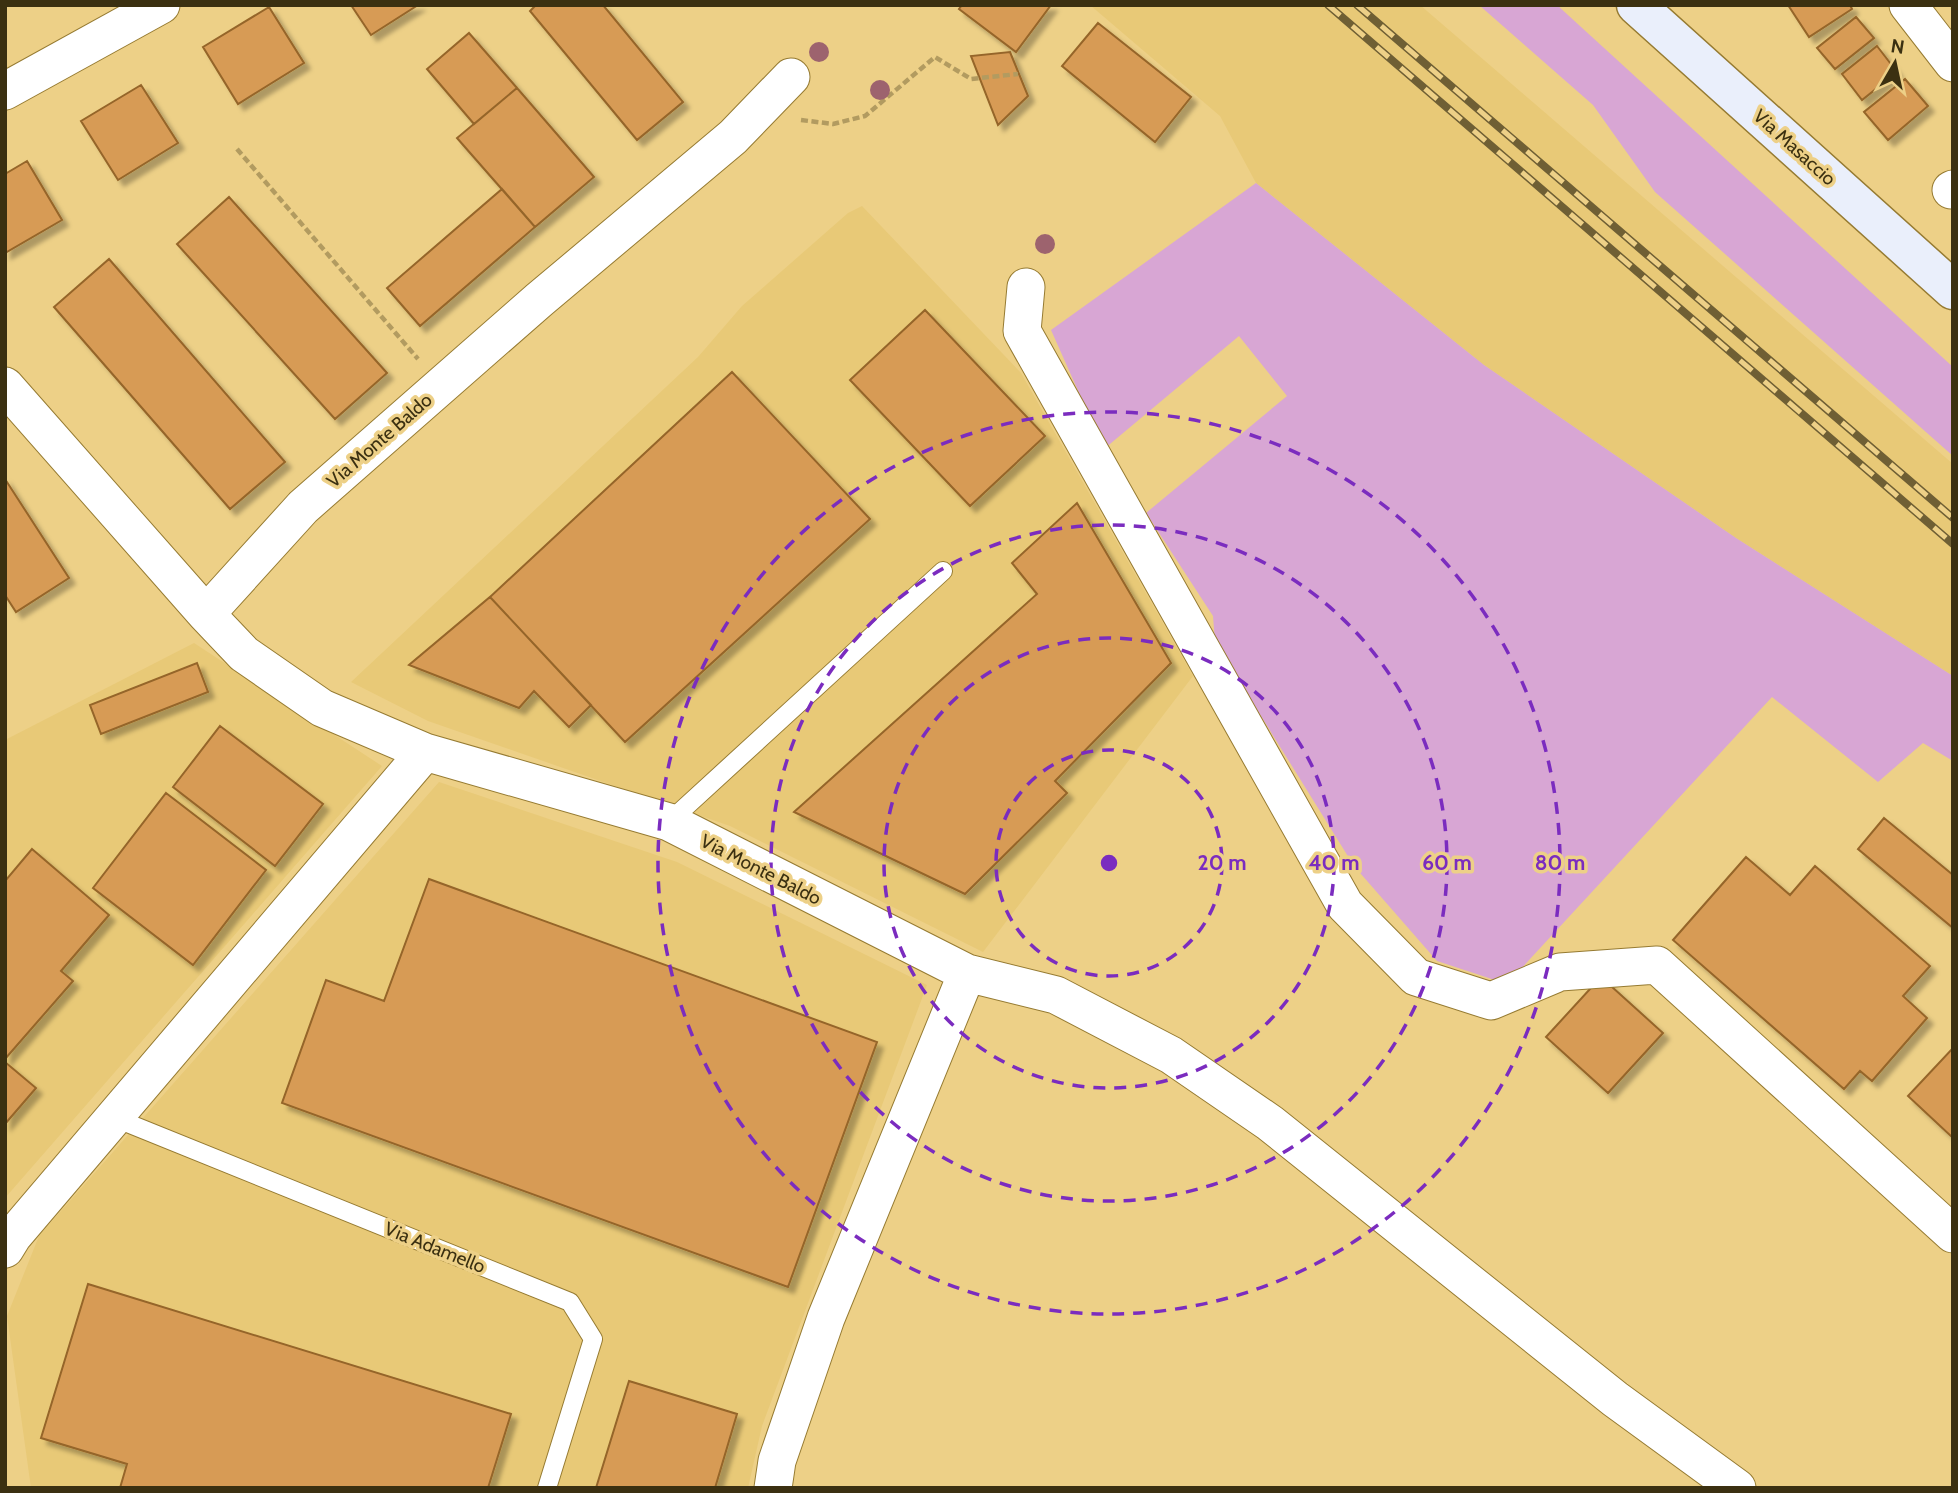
<svg xmlns="http://www.w3.org/2000/svg" width="1958" height="1493" viewBox="0 0 1958 1493" font-family="Cabin,sans-serif">
	<defs>
		<filter id="shadow"><feDropShadow dx="6" dy="6" stdDeviation="2" flood-color="#0004"/></filter>
	</defs>
	<rect width="100%" height="100%" fill="#edd087"/>
	<!-- built -->
	<path fill="#e8c977" d="M1090,5H1420L1953,464V676L1736,538L1484,365L1256,183L1220,116Z
		M862,206L1021,373L1193,676L983,952L730,826L428,721L351,682L698,357L742,306L848,213Z
		M194,643L382,766L5,1198V740Z
		M439,782L677,862L927,985L762,1426L748,1488H31L7,1316L39,1236Z"/>
	<!-- green -->
	<path fill="#d8a6d4" d="M1479,5H1557L1953,367V456L1655,192L1593,105Z
		M1256,183L1484,365L1736,538L1953,676V761L1923,743L1878,782L1772,697L1507,984L1437,961L1354,866L1215,642L1213,616L1146,513L1287,396L1239,336L1104,449L1051,330Z"/>
	<!-- building -->
	<path fill="#d79b55" stroke="#956529" stroke-width="2" filter="url(#shadow)" d="M351,5H418L371,35Z
		M536,5H603L683,102L637,140L530,11Z
		M962,5H1051L1016,52L959,9Z
		M1788,5H1850L1852,9L1809,37Z
		M269,7L304,63L238,104L203,47Z
		M1856,17L1874,38L1835,69L1817,48Z
		M1098,23L1191,97L1155,142L1062,66Z
		M469,33L517,88L474,124L427,69Z
		M1877,46L1897,72L1862,100L1842,74Z
		M1010,52L1028,96L998,125L971,56Z
		M1905,79L1928,106L1888,140L1864,112Z
		M141,85L178,143L118,180L81,121Z
		M517,88L594,177L535,227L457,138Z
		M27,161L62,220L5,253V174Z
		M502,189L535,227L420,326L387,288Z
		M229,197L387,373L335,419L177,244Z
		M109,259L285,462L230,509L54,307Z
		M925,310L1045,436L970,506L850,380Z
		M732,372L870,519L625,742L490,597Z
		M5,479L69,578L16,612L5,595Z
		M1077,503L1171,663L1055,781L1067,793L965,894L794,812L1037,594L1012,563Z
		M490,597L591,705L569,727L534,691L519,708L409,665Z
		M197,663L208,692L101,734L90,705Z
		M220,726L323,804L275,866L173,787Z
		M166,793L266,870L193,965L93,888Z
		M1884,818L1953,875V928L1858,849Z
		M32,849L109,915L61,971L73,981L5,1059V881Z
		M1746,857L1790,895L1815,866L1930,966L1903,996L1927,1018L1872,1081L1860,1071L1844,1089L1673,940Z
		M429,879L877,1042L788,1287L282,1103L326,980L384,1001Z
		M1601,977L1663,1033L1608,1093L1546,1037Z
		M1953,1048V1138L1908,1096Z
		M5,1062L36,1088L5,1124Z
		M88,1284L511,1414L488,1488H120L127,1464L41,1438Z
		M629,1381L737,1414L715,1488H596Z"/>
	<g fill="none" stroke-linecap="round" stroke-linejoin="round">
		<defs>
			<path id="lane" d="M669,822L943,571
				M115,1118L570,1302L593,1339L547,1488"/>
			<path id="street" d="M1908,5L1953,63
				M5,91L161,5
				M1951,190L1953,189
				M1026,287L1022,331L1345,905L1416,977L1491,1001L1560,972L1657,965L1953,1234
				M5,386L206,614L244,654L322,708L425,752L669,822L967,973L1056,995L1171,1055L1270,1123L1615,1399L1737,1488
				M206,614L303,507L539,300L733,137L791,77
				M5,1249L13,1236L425,752
				M773,1488L777,1461L826,1318L967,973"/>
			<path id="secondary" d="M1636,5L1953,290"/>
		</defs>
		<!-- lane casing -->
		<use href="#lane" stroke="#967b32" stroke-width="20"/>
		<!-- street casing -->
		<use href="#street" stroke="#967b32" stroke-width="39"/>
		<!-- secondary casing -->
		<use href="#secondary" stroke="#967b32" stroke-width="41"/>
		<!-- path -->
		<path stroke="#b29b60" stroke-width="4.5" stroke-dasharray="7 3.5" stroke-linecap="butt" d="M801,120L833,124L865,116L935,57L971,79L1018,74
			M237,149L418,359"/>
		<!-- lane -->
		<use href="#lane" stroke="#fff" stroke-width="18"/>
		<!-- street -->
		<use href="#street" stroke="#fff" stroke-width="37"/>
		<!-- secondary -->
		<use href="#secondary" stroke="#eaeffb" stroke-width="38"/>
		<defs>
			<path id="rail" d="M1328,5L1953,544
				M1357,5L1953,518"/>
		</defs>
		<!-- rail casing -->
		<use href="#rail" stroke="#6f5f34" stroke-width="8"/>
		<!-- rail -->
		<use href="#rail" stroke="#edd087" stroke-width="5" stroke-dasharray="16" stroke-linecap="butt"/>
	</g>
	<!-- trees -->
	<g fill="#9d636e">
		<circle cx="819" cy="52" r="10"/>
		<circle cx="880" cy="90" r="10"/>
		<circle cx="1045" cy="244" r="10"/>
	</g>
	<!-- distance rings -->
	<g fill="none" stroke="#7b2cbf" stroke-width="3.5" stroke-dasharray="12 9">
		<circle cx="1109" cy="863" r="113"/>
		<circle cx="1109" cy="863" r="225"/>
		<circle cx="1109" cy="863" r="338"/>
		<circle cx="1109" cy="863" r="451"/>
	</g>
	<g text-anchor="middle" stroke-width="7" stroke-linejoin="round" paint-order="stroke">
		<!-- street labels -->
		<g font-size="19" fill="#3b3011" stroke="#edd087">
			<text transform="translate(1795 147) rotate(42)" y="7">Via Masaccio</text>
			<text transform="translate(379 440) rotate(-41)" y="7">Via Monte Baldo</text>
			<text transform="translate(761 869) rotate(27)" y="7">Via Monte Baldo</text>
			<text transform="translate(435 1247) rotate(22)" y="7">Via Adamello</text>
		</g>
	</g>
	<circle cx="1109" cy="863" r="10" fill="#7b2cbf" stroke="#edd087" stroke-width="3.5"/>
	<g font-size="21" text-anchor="middle" font-weight="bold" fill="#7b2cbf" stroke="#edd087" stroke-width="7" stroke-linejoin="round" paint-order="stroke">
		<text x="1222" y="870">20 m</text>
		<text x="1334" y="870">40 m</text>
		<text x="1447" y="870">60 m</text>
		<text x="1560" y="870">80 m</text>
	</g>
	<!-- border -->
	<rect width="1958" height="1493" fill="none" stroke="#3b3011" stroke-width="14"/>
	<!-- north arrow -->
	<g transform="translate(1895 63) rotate(9)" stroke="#edd087" stroke-width="5" paint-order="stroke">
	<path d="M0-5L12 26L0 18L-12 26Z" fill="#3b3011"/>
	<text y="-10" font-size="19" font-weight="bold" text-anchor="middle" fill="#3b3011">N</text>
	</g>
</svg>
